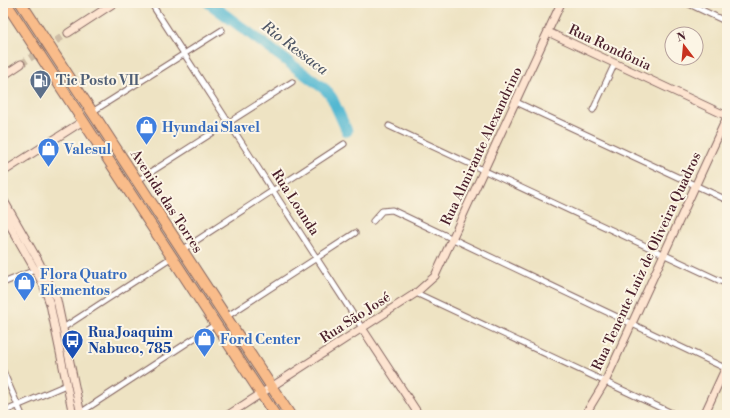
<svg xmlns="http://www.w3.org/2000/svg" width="730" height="418" viewBox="0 0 730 418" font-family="'Libre Bodoni',serif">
	<rect width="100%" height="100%" fill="#fcf5e5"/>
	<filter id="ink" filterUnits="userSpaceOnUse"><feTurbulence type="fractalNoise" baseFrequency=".025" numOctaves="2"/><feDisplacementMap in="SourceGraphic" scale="8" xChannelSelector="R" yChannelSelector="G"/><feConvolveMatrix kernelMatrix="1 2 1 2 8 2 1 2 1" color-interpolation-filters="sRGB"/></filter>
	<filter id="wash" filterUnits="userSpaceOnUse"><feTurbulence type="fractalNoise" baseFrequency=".012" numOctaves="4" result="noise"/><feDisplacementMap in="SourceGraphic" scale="16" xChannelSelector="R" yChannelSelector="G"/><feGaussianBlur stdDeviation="0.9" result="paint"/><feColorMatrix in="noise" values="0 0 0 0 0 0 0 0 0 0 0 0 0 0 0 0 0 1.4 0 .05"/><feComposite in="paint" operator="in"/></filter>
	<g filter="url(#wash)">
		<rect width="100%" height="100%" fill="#eee3c3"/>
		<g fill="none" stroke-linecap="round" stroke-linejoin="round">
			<!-- river -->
			<path stroke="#53b8d1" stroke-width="11" d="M209,3L326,90L332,98L347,131"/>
		</g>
	</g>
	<g filter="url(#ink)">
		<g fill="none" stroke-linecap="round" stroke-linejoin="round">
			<!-- secondary-tunnel -->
			<path stroke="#cdbca5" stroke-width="7" stroke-dasharray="7 3.5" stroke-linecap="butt" d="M21,64L68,33"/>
			<defs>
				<path id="street" d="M151,3L362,328
					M687,3L727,22
					M516,102L727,200
					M593,110L615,63
					M92,112L222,30
					M389,126L727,284
					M137,181L292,82
					M373,221L382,211L392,210L727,369
					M182,250L344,144
					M3,283L35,270
					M416,293L676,415
					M226,317L355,233
					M63,328L172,257
					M3,371L22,415
					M3,412L66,385
					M80,413L216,324"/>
				<path id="secondary" d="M548,32L727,116
					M68,33L114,3
					M3,76L21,64
					M3,172L83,121
					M3,199L39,262L57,300L81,415
					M3,213L43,284L50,304L73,415
					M362,328L419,415
					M228,415L416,293L435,276L561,3
					M585,415L605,382L727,117
					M704,415L727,365"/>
				<path id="highway" d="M6,3L275,415
					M21,3L290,415"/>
			</defs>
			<!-- street casing -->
			<use href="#street" stroke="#836460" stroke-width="7"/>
			<!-- secondary casing -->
			<use href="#secondary" stroke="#836460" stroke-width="9"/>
			<!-- highway casing -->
			<use href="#highway" stroke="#836460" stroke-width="12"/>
			<!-- street -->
			<use href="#street" stroke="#fff" stroke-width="5"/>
			<!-- secondary -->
			<use href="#secondary" stroke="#fde4d0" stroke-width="7"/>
			<!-- highway -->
			<use href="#highway" stroke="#f9bc8a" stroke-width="10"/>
		</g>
	</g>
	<!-- icons -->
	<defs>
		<symbol id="fuel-pin" viewBox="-11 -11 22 30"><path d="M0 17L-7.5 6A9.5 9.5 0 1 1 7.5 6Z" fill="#5c6f8a" stroke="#fcf5e5"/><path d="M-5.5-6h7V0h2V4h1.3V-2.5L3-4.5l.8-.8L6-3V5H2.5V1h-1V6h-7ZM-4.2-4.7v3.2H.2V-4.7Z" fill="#fff"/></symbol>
		<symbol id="shop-pin" viewBox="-11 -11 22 30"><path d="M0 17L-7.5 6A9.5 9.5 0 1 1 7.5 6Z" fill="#3f7fe0" stroke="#fcf5e5"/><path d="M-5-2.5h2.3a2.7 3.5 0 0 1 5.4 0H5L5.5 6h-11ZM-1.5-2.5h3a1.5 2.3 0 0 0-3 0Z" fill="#fff"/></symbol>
		<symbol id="bus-pin" viewBox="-11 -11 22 30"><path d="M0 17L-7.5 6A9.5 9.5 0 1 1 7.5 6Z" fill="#1a4fb4" stroke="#fcf5e5"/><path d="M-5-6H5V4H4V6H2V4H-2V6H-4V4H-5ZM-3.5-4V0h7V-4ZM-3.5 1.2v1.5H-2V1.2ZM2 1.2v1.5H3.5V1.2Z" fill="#fff"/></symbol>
	</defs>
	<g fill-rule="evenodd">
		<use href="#fuel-pin" x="28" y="68" width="25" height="34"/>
		<use href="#shop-pin" x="134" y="114" width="25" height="34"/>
		<use href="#shop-pin" x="36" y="136" width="25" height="34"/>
		<use href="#shop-pin" x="12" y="270" width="25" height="34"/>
		<use href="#shop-pin" x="192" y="326" width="25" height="34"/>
		<use href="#bus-pin" x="60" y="328" width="25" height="34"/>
	</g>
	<g text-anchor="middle" stroke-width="4" stroke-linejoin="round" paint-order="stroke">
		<!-- street labels -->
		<g font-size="14" fill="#4a1f2b" stroke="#fcf5e5">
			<text transform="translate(610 47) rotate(25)" y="5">Rua Rondônia</text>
			<text transform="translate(481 146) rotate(-65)" y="5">Rua Almirante Alexandrino</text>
			<text transform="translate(167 201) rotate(57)" y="5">Avenida das Torres</text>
			<text transform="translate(296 202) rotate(57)" y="5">Rua Loanda</text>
			<text transform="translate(646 261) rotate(-65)" y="5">Rua Tenente Luiz de Oliveira Quadros</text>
			<text transform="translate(355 317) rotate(-33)" y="5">Rua São José</text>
		</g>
		<!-- service labels -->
		<g font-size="14" font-weight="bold" fill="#4e5e75" stroke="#fcf5e5" text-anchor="start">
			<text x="56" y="85">Tic Posto VII</text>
		</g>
		<!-- shop labels -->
		<g font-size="14" font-weight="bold" fill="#366cbe" stroke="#fcf5e5" text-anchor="start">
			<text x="162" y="132">Hyundai Slavel</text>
			<text x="64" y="154">Valesul</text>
			<text x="40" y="279">Flora Quatro<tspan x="40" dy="16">Elementos</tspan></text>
			<text x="220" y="344">Ford Center</text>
		</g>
		<!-- transit labels -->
		<g font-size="14" font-weight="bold" fill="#164399" stroke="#fcf5e5" text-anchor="start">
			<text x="88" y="337">Rua Joaquim<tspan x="88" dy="16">Nabuco, 785</tspan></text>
		</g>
		<!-- water labels -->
		<g font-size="15" font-style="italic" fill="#4d5565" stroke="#fcf5e5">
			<text transform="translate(295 48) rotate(37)" y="5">Rio Ressaca</text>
		</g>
	</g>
	<!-- margin -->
	<rect width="730" height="418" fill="none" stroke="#fcf5e5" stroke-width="16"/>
	<!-- north arrow -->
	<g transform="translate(684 46) rotate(344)"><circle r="19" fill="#fcf5e5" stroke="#b59f9b"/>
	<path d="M0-3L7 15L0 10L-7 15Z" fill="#c8321e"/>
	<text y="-6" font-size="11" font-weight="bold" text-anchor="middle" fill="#4a1f2b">N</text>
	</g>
</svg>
